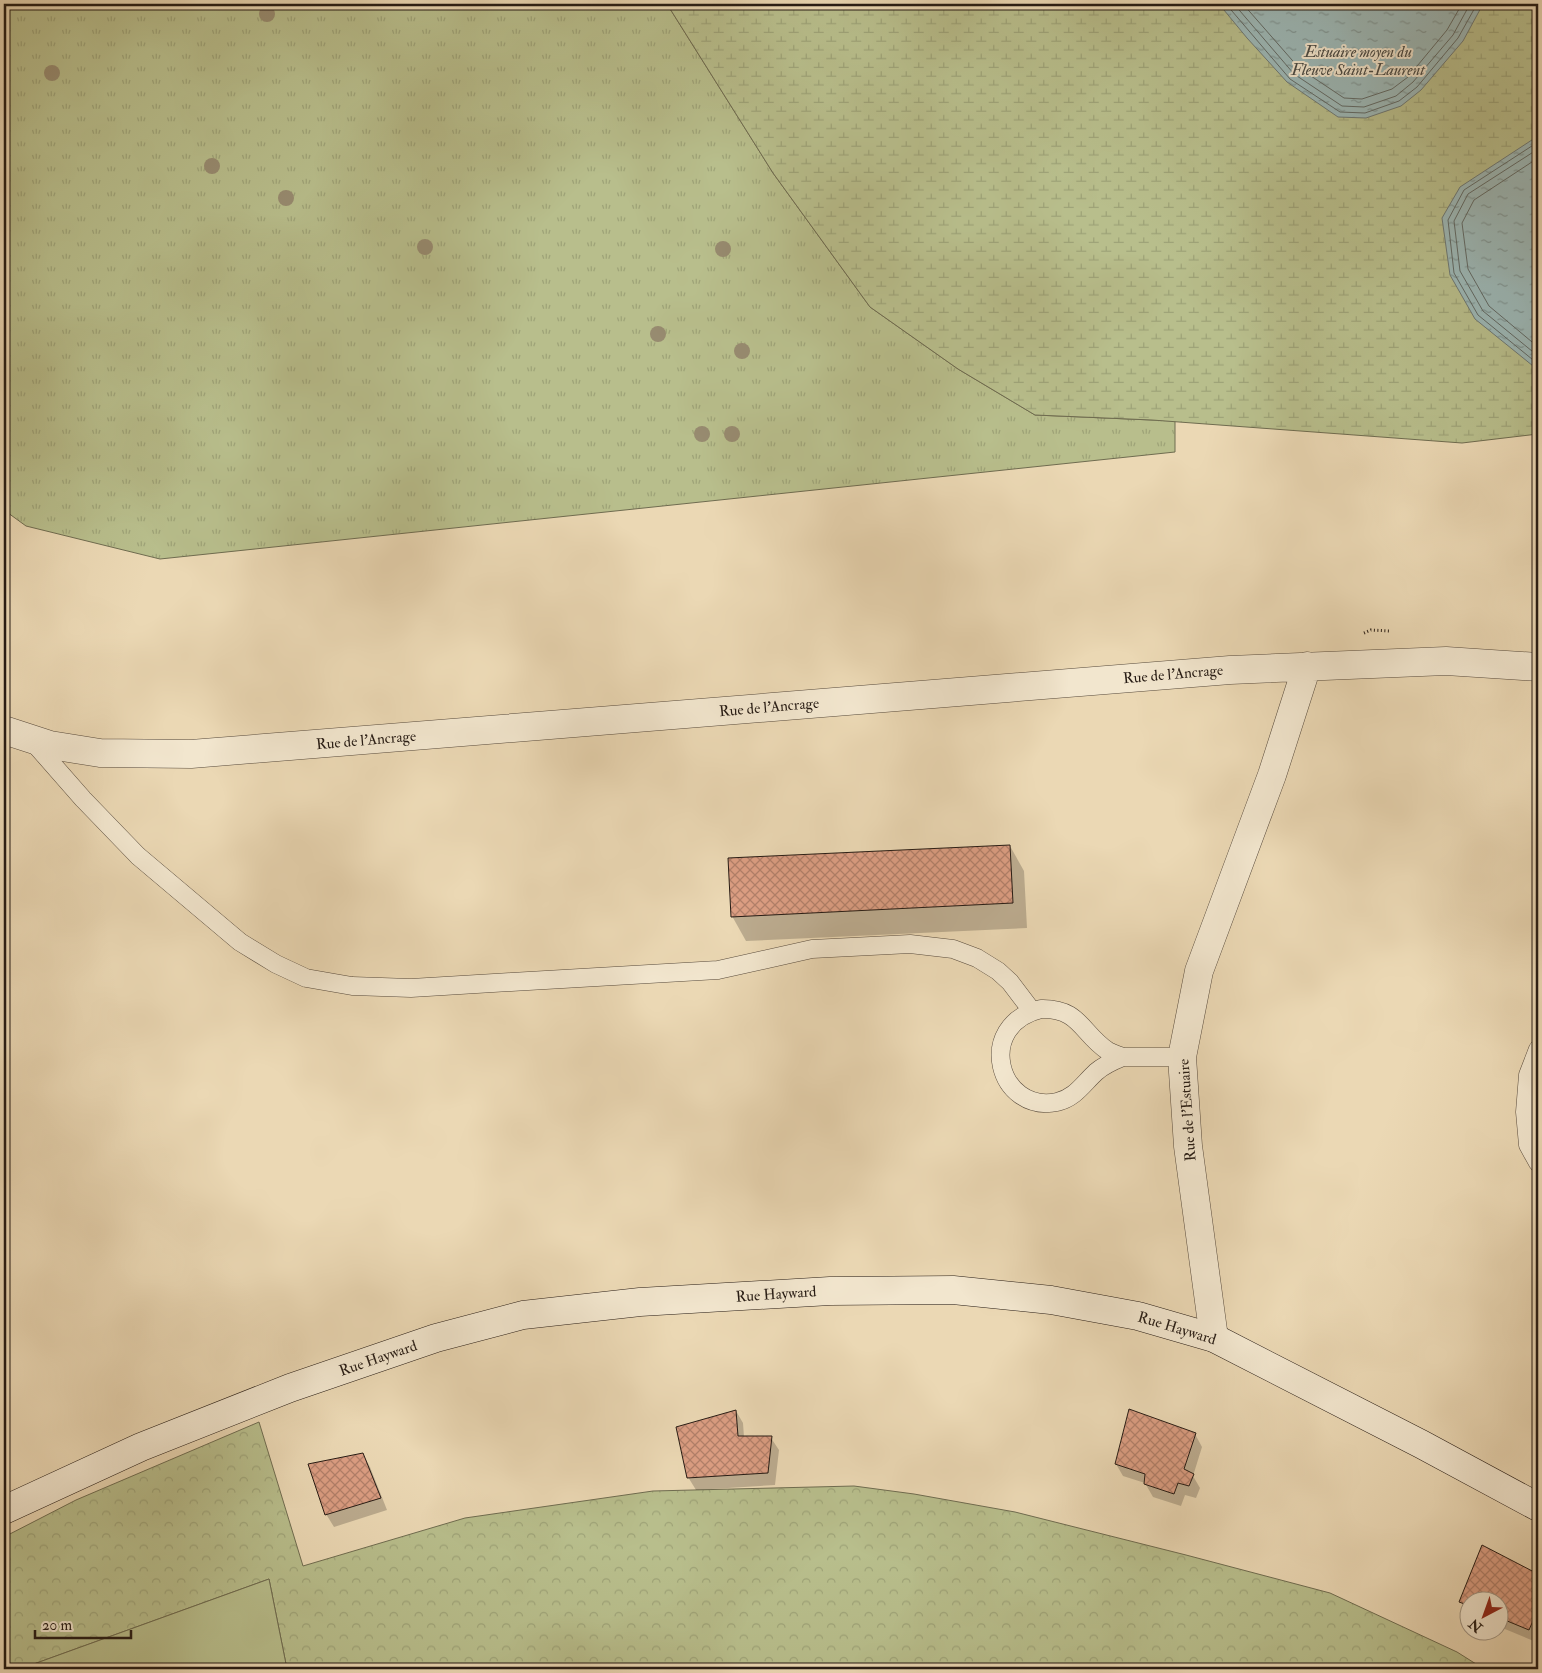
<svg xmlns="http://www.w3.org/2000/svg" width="1542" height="1673" viewBox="0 0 1542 1673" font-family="'IM FELL Double Pica',serif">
	<defs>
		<pattern id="grass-tufts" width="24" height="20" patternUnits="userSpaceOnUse" patternTransform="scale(1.25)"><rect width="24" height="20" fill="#b8be8c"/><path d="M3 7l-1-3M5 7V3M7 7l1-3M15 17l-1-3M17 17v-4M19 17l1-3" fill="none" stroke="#9ea378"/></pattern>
		<pattern id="forest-crowns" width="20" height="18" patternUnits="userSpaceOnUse" patternTransform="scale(1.25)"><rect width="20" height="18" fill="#b8be8c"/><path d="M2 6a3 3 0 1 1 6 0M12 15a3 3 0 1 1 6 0" fill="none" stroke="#9ea378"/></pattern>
		<pattern id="wetland-marsh" width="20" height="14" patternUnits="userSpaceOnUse" patternTransform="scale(1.25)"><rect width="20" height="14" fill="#b8be8c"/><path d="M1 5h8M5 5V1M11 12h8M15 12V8" fill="none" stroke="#9ea378"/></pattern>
		<pattern id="water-ripples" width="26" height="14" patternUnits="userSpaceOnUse" patternTransform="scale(1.25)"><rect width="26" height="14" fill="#9cb8b7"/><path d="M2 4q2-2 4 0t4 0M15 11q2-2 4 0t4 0" fill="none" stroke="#7f9594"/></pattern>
		<pattern id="building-cross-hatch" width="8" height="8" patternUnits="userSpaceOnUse" patternTransform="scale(1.25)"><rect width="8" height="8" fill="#dc9e83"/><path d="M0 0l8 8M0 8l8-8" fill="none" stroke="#b2806a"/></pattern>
	</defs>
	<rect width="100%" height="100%" fill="#ebd8b4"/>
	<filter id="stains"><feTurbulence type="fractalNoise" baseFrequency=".004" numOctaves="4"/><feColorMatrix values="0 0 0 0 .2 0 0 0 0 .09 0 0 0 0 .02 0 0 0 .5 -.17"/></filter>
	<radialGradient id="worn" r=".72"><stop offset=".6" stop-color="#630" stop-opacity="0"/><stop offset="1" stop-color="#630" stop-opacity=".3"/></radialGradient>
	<!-- grass -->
	<path fill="url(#grass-tufts)" stroke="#6f6c50" d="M4,4H667L773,173L870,307L958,369L1035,415L1175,421V452L160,559L26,526L4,510Z"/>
	<!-- forest -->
	<path fill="url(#forest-crowns)" stroke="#6f6c50" d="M259,1422L303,1566L465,1518L653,1491L854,1486L914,1494L1015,1512L1186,1555L1330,1593L1457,1652L1484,1669H287L269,1579L20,1669H4V1537L76,1500Z"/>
	<!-- wetland -->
	<path fill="url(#wetland-marsh)" stroke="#6f6c50" d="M667,4H1538V434L1462,443L1152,420L1035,415L958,369L870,307L773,173Z"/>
	<!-- green -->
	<path fill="#b8be8c" stroke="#6f6c50" d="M269,1579L287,1669H20Z"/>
	<!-- water -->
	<path fill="url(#water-ripples)" stroke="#6d7976" d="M1219,4H1483L1463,41L1421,90L1401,106L1366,118L1338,117L1287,82L1247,38Z
		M1538,136V370L1475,319L1450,275L1442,218L1460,187Z"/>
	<!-- shadow -->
	<path fill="#0003" d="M1010,846L1024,871L1027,928L746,941L732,916Z
		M736,1411L743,1423L744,1437L771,1438L779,1450L775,1485L696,1490L688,1477Z
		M1195,1434L1202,1447L1193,1476L1200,1488L1196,1498L1185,1495L1181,1506L1153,1497L1145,1483L1123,1476L1116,1464Z
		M363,1454L370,1467L387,1510L334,1527L326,1514Z
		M1482,1547L1538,1576V1636L1536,1642L1500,1627V1600H1470V1615L1461,1602Z"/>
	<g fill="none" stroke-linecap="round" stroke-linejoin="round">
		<!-- shore -->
		<path stroke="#616a66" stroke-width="1" d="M1226,4L1290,79L1340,112L1365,113L1399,101L1417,87L1458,38L1477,4
			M1234,4L1294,74L1342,106L1364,107L1396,96L1413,82L1453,35L1470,4
			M1243,4L1299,68L1344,98L1362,99L1392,89L1408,77L1447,30L1462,4
			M1538,142L1464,190L1448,220L1454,273L1478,315L1538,364
			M1538,149L1468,194L1454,221L1460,271L1483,311L1538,356
			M1538,158L1474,200L1462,223L1468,269L1489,306L1538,347"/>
	</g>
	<!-- building -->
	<path fill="url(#building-cross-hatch)" stroke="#261b14" d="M1010,845L1013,903L731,917L728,858Z
		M1129,1409L1196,1433L1184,1469L1194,1474L1189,1486L1178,1483L1174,1494L1144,1484L1145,1474L1115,1464Z
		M736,1410L738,1436H772L768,1473L687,1478L676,1427Z
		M363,1453L381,1498L325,1515L308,1464Z
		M1482,1545L1538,1574V1609L1529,1630L1500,1618V1600H1470V1606L1459,1602Z"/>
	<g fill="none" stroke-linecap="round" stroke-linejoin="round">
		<defs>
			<path id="lane" d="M33,742L83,799L138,856L240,942L276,964L306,978L352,986L411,988L511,982L718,970L812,949L910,944L953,949L977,958L998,971L1010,982L1032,1011
				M1041,1009C1080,1008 1081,1033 1108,1051C1113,1054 1118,1055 1123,1057C1113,1061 1104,1065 1096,1072C1083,1084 1075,1098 1057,1102C998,1114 974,1025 1041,1009Z
				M1538,1049L1528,1075L1525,1112L1528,1145L1538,1163
				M1123,1057H1182"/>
			<path id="street" d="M4,730L50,745L100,753L191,754L1230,670L1446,661L1538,667
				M1214,1338L1188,1146L1182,1057L1199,971L1272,775L1307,666"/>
			<path id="secondary" d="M4,1510L141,1447L290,1388L436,1338L523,1315L640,1302L830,1291L953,1290L1051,1300L1138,1316L1214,1338L1421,1444L1538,1507"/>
		</defs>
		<!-- lane casing -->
		<use href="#lane" stroke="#574a3c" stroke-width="19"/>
		<!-- street casing -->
		<use href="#street" stroke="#574a3c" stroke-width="29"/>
		<!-- secondary casing -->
		<use href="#secondary" stroke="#261b14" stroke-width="29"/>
		<!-- path -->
		<path stroke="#261b14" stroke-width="3" stroke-dasharray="1 2.5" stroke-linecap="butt" d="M1364,633L1371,630L1390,631"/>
		<!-- lane -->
		<use href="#lane" stroke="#f2e6ce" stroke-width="18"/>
		<!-- street -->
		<use href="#street" stroke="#f2e6ce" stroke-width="28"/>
		<!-- secondary -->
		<use href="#secondary" stroke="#f2e6ce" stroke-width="28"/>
	</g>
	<!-- trees -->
	<g fill="#978b70">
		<circle cx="267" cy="14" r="8"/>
		<circle cx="52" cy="73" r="8"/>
		<circle cx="212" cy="166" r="8"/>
		<circle cx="286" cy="198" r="8"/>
		<circle cx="425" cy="247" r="8"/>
		<circle cx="723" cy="249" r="8"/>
		<circle cx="658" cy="334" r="8"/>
		<circle cx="742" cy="351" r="8"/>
		<circle cx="702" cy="434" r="8"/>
		<circle cx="732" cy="434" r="8"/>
	</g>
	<g text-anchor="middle" stroke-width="4" stroke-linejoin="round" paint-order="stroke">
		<!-- street labels -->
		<g font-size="15" fill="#261b14" stroke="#f2e6ce">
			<text transform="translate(1173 674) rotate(-5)" y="5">Rue de l'Ancrage</text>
			<text transform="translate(769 707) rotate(-5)" y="5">Rue de l'Ancrage</text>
			<text transform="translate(366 740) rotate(-5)" y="5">Rue de l'Ancrage</text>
			<text transform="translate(1187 1110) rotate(-94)" y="5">Rue de l'Estuaire</text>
			<text transform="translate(776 1294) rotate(-4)" y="5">Rue Hayward</text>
			<text transform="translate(1177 1328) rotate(17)" y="5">Rue Hayward</text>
			<text transform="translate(378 1358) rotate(-19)" y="5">Rue Hayward</text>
		</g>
		<!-- water labels -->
		<g font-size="16" font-style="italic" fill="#494a45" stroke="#f2e6ce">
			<text x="1358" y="57">Estuaire moyen du<tspan x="1358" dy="18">Fleuve Saint-Laurent</tspan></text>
		</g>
	</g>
	<!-- margin -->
	<rect width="1542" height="1673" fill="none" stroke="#ebd8b4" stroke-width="20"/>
	<rect x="5" y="5" width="1532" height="1663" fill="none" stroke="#261b14" stroke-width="2.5"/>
	<rect x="10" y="10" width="1522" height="1653" fill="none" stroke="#261b14"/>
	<!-- north arrow -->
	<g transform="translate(1484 1616) rotate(221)"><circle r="24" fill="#f2e6ce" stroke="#a09584"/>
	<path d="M0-4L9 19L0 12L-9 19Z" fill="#8f2418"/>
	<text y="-8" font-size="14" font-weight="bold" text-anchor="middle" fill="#261b14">N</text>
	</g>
	<!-- scale -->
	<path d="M35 1630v8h96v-8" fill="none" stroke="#261b14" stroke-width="2.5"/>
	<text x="42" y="1630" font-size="15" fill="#261b14" stroke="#f2e6ce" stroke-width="4" paint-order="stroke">20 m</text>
	<rect width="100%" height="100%" filter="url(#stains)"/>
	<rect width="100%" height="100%" fill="url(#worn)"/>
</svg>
